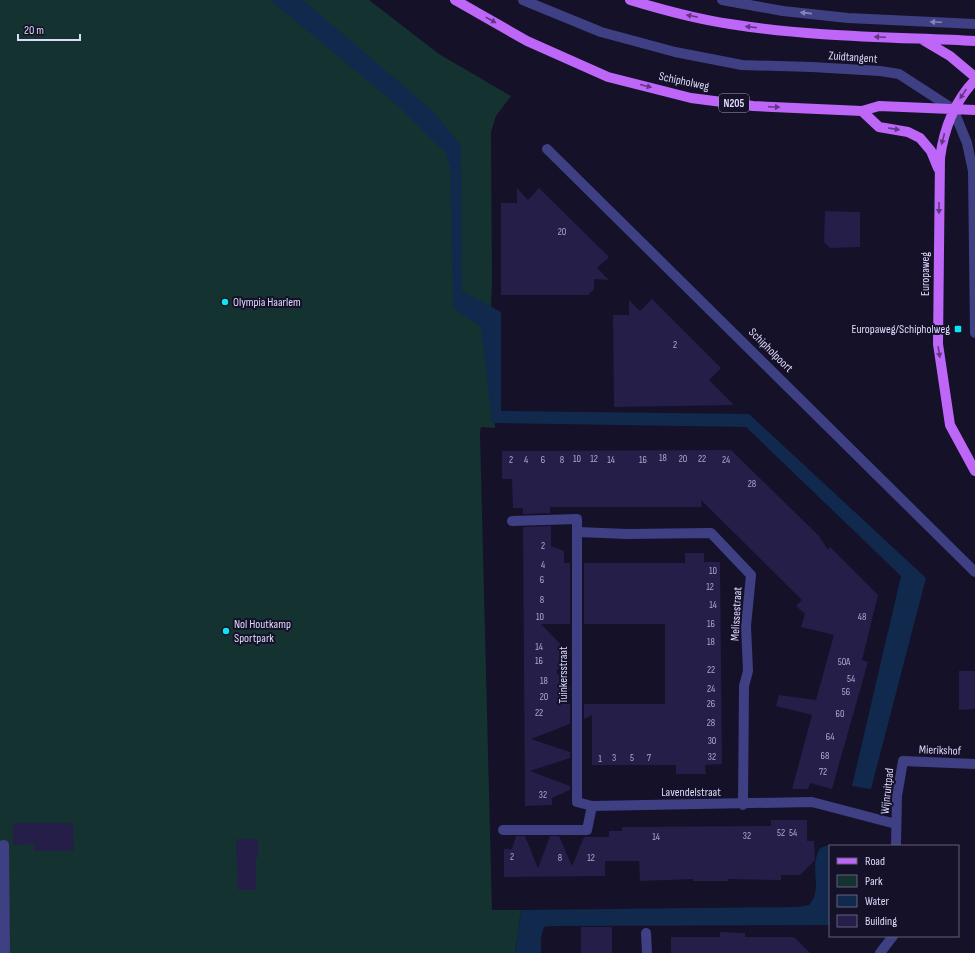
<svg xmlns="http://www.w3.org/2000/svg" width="975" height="953" viewBox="0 0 975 953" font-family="'Sofia Sans Condensed',sans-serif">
	<rect width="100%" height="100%" fill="#141128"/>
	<!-- green -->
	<path fill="#143230" d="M0,0H369L439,54L511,96L496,116L491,132L492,283L490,337L495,428L481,427L480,432L492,910H521L515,953H0Z"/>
	<!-- water -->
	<path fill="#11294c" d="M270,0H303L434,112L461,146L462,291L501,312V411L749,414L926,578L871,789L852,786L901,576L746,427L492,423L481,327L453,308L450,166L445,153L397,105Z
		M828,845H852L830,846V925L550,926L544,927L541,937V953H515L521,910L797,907L809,905C824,887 808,870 820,848Z"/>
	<!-- building -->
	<path fill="#251e48" d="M517,188L528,200L539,188L609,257L597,268L609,280L594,279V289L588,295H501V203H517Z
		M825,211L860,212V247L830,248L824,242Z
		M652,299L721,368L709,380L734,405L614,407L613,315H629V300L640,311Z
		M731,450L819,536L828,550L830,547L878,595L862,660L868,662L832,789L810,783L808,789H792L812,715L776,706L779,695L816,700L834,635L801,627L805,614L796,606L802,600L701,500L702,507H550V513L523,514V508H513L512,479H502V451Z
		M551,526V546L564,551V563H570V624H541L570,654V656L556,672L570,687V690L556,704H570V724L531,739L570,752V758L530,771L570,786V790L552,798V805L525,806L523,527Z
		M685,553H704V562H720L722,764L705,765L706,774H676V765H592V715L584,719V704H665V624H584V563H685Z
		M959,671H975V709L959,710Z
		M771,820H807V841H814L815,860L800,875H781V880L728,879V881H693V879L640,881L639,861H605V876L504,877V849H512L516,836H525L538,868L550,836H559L572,866L584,837H609V831H622V827L771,826Z
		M13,823H73L74,851H34V844L13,845Z
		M236,839H258V858H256V890H238Z
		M581,927H612V953H581Z
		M720,932L745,933V937H794L810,953H671V937H720Z"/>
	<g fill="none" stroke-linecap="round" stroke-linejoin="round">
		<!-- minor -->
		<path stroke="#3f3f84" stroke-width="10" d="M523,0L601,32L675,52L742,65L812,67L880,71L899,74L953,109L967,143L973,171L975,333
			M722,0L783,11L848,18L975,24
			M547,149L975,572
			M512,521L577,519V802L592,806
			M578,532L627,534L711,533L751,575L746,626L748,671L744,686L743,805
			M503,830H587L592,806L812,802L896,824
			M0,846L4,845L5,953
			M896,846L897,796L903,761L975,764
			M646,933L647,953
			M880,953L893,936"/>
		<!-- major -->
		<path stroke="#bd66f8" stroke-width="10" d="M455,0L527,41L608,77L691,98L753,106L795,108L862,111L879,106L975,110
			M630,0C663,10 696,19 730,24C811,37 894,37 975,41
			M923,40L950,56L975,77
			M975,80C954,102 944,128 940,158L938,344L950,425L975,471
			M862,111L879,127L908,132L920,138L931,151L938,168"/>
	</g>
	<!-- one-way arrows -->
	<defs><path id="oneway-solid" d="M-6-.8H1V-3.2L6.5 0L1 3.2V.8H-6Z"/></defs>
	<g fill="#8685ba">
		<use href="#oneway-solid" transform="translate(806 13) rotate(-174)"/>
		<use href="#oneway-solid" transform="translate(936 22) rotate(-177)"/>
	</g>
	<g fill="#603786">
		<use href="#oneway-solid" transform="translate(692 16) rotate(-168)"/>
		<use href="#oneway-solid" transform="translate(491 20) rotate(29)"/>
		<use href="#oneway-solid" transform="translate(751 27) rotate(-173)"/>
		<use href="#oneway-solid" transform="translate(880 37) rotate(-178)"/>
		<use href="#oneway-solid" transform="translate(646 86) rotate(14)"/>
		<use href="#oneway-solid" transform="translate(963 94) rotate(124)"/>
		<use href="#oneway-solid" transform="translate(774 107) rotate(3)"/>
		<use href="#oneway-solid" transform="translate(894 129) rotate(9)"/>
		<use href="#oneway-solid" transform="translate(943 139) rotate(105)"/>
		<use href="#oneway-solid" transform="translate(939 208) rotate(90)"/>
		<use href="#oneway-solid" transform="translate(939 352) rotate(81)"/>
	</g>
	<!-- markers -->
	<g fill="#0fe4f4" stroke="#141128" stroke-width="1.5">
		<circle cx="225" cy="302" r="4"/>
		<rect x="954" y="325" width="8" height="8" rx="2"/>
		<circle cx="226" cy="631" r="4"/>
	</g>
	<g text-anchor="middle" stroke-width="4" stroke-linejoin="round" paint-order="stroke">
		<!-- number labels -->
		<g font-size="10" fill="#afabd0">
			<text x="562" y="235">20</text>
			<text x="675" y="348">2</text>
			<text x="663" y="461">18</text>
			<text x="577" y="462">10</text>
			<text x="594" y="462">12</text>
			<text x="683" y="462">20</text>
			<text x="702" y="462">22</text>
			<text x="511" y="463">2</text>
			<text x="526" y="463">4</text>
			<text x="543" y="463">6</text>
			<text x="562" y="463">8</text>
			<text x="611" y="463">14</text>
			<text x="643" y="463">16</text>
			<text x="726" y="463">24</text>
			<text x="752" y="487">28</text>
			<text x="543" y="549">2</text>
			<text x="543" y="568">4</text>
			<text x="713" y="574">10</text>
			<text x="542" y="583">6</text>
			<text x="710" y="590">12</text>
			<text x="542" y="603">8</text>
			<text x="713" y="608">14</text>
			<text x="540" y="620">10</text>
			<text x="862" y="620">48</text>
			<text x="711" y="627">16</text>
			<text x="711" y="645">18</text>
			<text x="539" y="650">14</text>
			<text x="539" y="664">16</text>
			<text x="844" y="665">50A</text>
			<text x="711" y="673">22</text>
			<text x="851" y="682">54</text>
			<text x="544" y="684">18</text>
			<text x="711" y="692">24</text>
			<text x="846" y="695">56</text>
			<text x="544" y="700">20</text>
			<text x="711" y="707">26</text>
			<text x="539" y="716">22</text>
			<text x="840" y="717">60</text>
			<text x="711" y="726">28</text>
			<text x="830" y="740">64</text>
			<text x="712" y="744">30</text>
			<text x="825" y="759">68</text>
			<text x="712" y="760">32</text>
			<text x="614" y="761">3</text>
			<text x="632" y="761">5</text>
			<text x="649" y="761">7</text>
			<text x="600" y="762">1</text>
			<text x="823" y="775">72</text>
			<text x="543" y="798">32</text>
			<text x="781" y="836">52</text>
			<text x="793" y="836">54</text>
			<text x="747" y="839">32</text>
			<text x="656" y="840">14</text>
			<text x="512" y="860">2</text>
			<text x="560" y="861">8</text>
			<text x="591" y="861">12</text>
		</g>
		<!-- shield labels -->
		<rect fill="#141128" stroke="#a19ebd" stroke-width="1" x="719" y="94" width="30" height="18" rx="3"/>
		<g font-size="11" font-weight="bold" fill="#dddafd">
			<text x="734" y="107">N205</text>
		</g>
		<!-- street labels -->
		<g font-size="12" fill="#dddafd" stroke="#141128">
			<text transform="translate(853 57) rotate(4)" y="4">Zuidtangent</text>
			<text transform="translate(684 81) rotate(12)" y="4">Schipholweg</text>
			<text transform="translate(925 274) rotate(-90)" y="4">Europaweg</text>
			<text transform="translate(771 350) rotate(45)" y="4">Schipholpoort</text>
			<text transform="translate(736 614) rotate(-87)" y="4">Melissestraat</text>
			<text transform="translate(563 675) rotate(-90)" y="4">Tuinkersstraat</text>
			<text transform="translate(940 750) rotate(2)" y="4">Mierikshof</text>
			<text transform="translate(887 791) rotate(-84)" y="4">Wijnruitpad</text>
			<text x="691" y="796">Lavendelstraat</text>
		</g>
		<!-- poi labels -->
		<g font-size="12" fill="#dddafd" stroke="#141128" text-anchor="start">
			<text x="233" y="306">Olympia Haarlem</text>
			<text x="950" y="333" text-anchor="end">Europaweg/Schipholweg</text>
			<text x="234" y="628">Nol Houtkamp<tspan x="234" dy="14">Sportpark</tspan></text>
		</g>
	</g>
	<!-- legend -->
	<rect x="829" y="845" width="130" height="92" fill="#141128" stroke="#64617d"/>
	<rect x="837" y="858" width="20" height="6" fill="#bd66f8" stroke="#64617d"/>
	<text x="865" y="865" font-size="12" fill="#dddafd">Road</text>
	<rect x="837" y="875" width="20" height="12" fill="#143230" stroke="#64617d"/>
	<text x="865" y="885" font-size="12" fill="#dddafd">Park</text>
	<rect x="837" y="895" width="20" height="12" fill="#11294c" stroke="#64617d"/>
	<text x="865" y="905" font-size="12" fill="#dddafd">Water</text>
	<rect x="837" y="915" width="20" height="12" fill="#251e48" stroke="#64617d"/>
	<text x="865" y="925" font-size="12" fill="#dddafd">Building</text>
	<!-- scale -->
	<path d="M18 34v6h62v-6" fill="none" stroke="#dddafd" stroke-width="2"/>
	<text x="24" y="34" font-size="12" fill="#dddafd" stroke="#141128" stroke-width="3" paint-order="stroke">20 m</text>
</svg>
